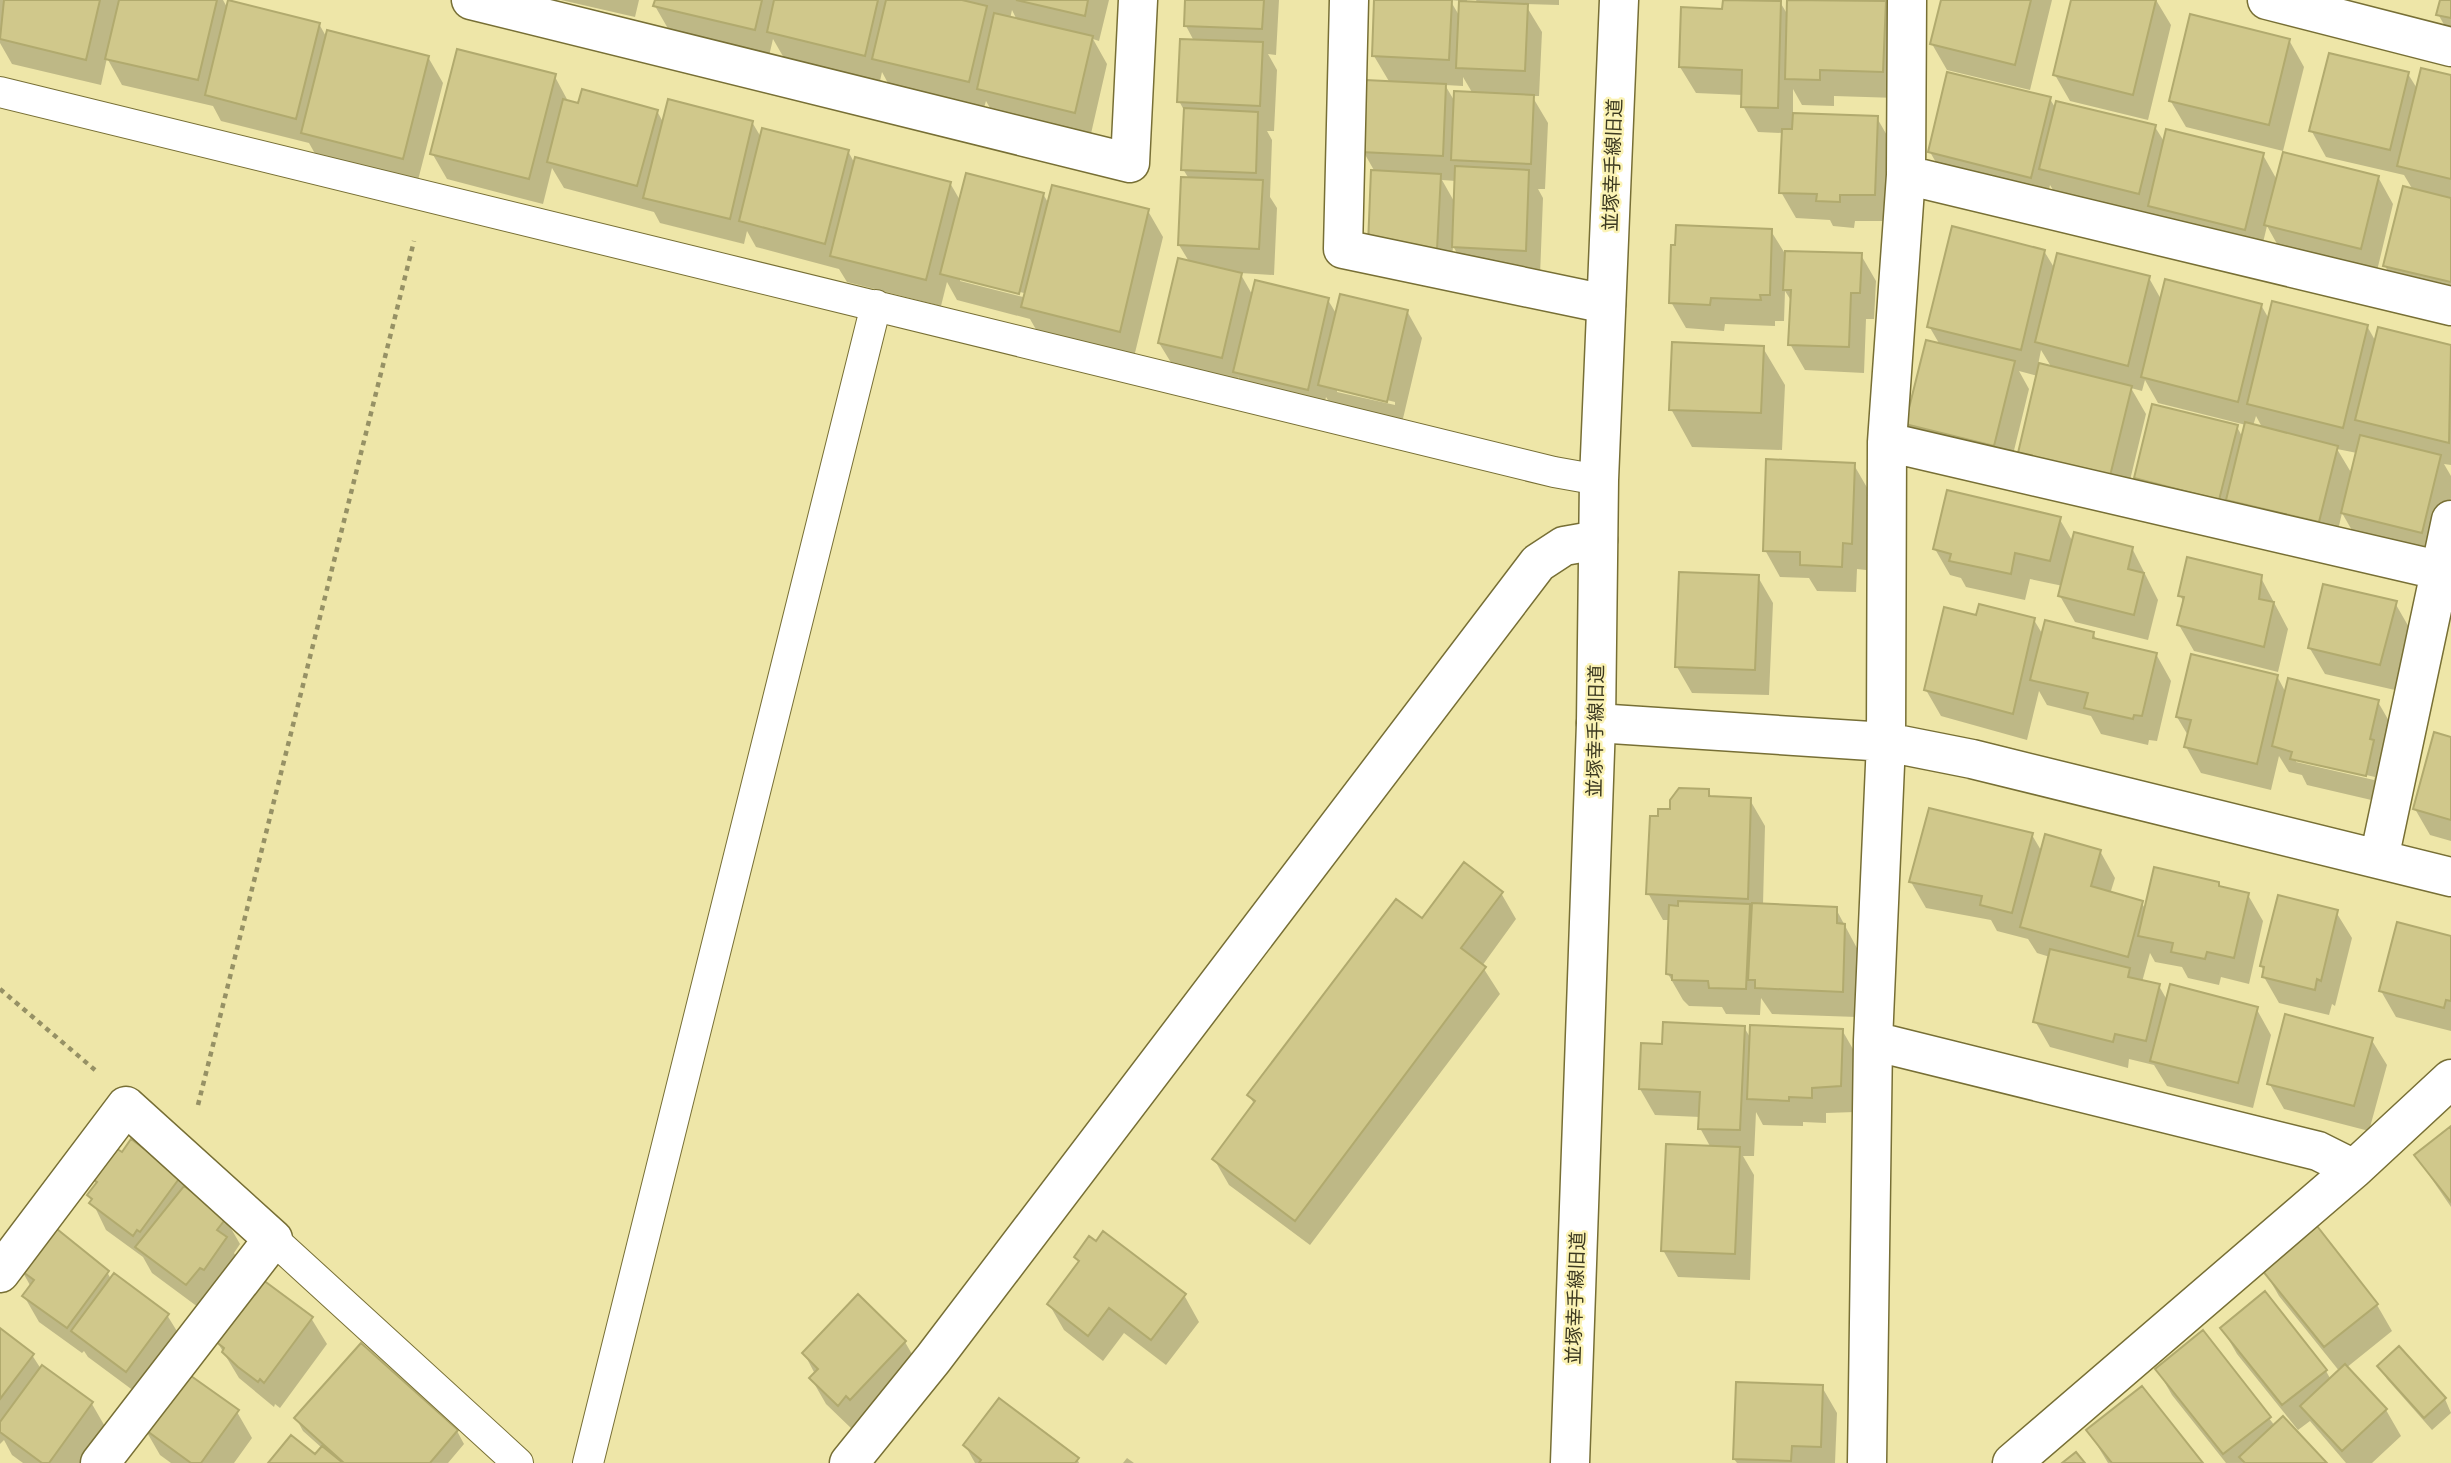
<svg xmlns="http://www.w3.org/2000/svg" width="2451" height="1463" viewBox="0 0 2451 1463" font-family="'Archivo Narrow','Noto Sans JP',sans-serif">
	<rect width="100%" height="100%" fill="#eee6a8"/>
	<!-- shadow -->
	<path fill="#0003" fill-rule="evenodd" d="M0,0H223L228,9L319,24L327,38L428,57L443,83L417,184L318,159L309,143L221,121L213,106L122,85L107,58L101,85L12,64L0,43Z
		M561,0H639L635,17Z
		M657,0H1109L1099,41L1093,39L1107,64L1090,138L994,115L986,101L984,108L889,85L882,72L880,81L784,58L773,39L769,56L670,32L655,6ZM1012,10L1017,20L1010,19Z
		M1187,0H1279L1276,55L1268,54L1277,70L1274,131H1267L1272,140L1270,197L1277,208L1274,275L1240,273L1253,296L1328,300L1337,315L1407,311L1422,338L1401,427L1335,411L1326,397L1322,415L1250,398L1238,377L1237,384L1175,369L1159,343L1190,263L1179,245L1189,179L1183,169L1185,112L1179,101L1194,41L1186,26ZM1337,388L1395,402V405L1337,392Z
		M1376,0H1467V3L1478,4L1476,0H1559V5L1525,4L1542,32L1539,96H1532L1548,123L1545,189H1538L1543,198L1540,276L1468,273L1453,246L1451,275L1375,172L1363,151L1390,83L1374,56ZM1450,0L1461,1L1460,17ZM1463,77L1473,94L1455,102L1445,85L1463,86ZM1442,180L1456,181L1455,203Z
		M1943,0H2052L2030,90L1947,70L1932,44Z
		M2073,0H2156L2171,25L2148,120L2070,101L2055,75Z
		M2441,0H2451V37L2438,14Z
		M1780,2L1789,17L1885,3L1900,29L1897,98L1834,96V106L1802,105L1793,89V115L1877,118L1892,144L1889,221H1855L1854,228L1833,226L1830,220L1796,218L1781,192L1783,133L1758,132L1743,106V95L1696,93L1680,67L1724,11Z
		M2289,40L2304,67L2283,151L2186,127L2170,100Z
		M2408,74L2418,90L2451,77V304L2400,292L2385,266L2413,190L2404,175L2326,157L2311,130Z
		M554,75L569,103L657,111L664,124L752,122L762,139L848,151L855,164L950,183L961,202L1043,194L1049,204L1148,211L1163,237L1134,357L1038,333L1030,319L957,300L947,282L941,306L847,282L839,269L756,247L747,231L744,244L660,223L654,212L564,188L552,168L543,204L447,179L432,153ZM960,277L1028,294L1027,298L960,281Z
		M2050,99L2056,109L2155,127L2165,143L2263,155L2277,180L2378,177L2393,204L2376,275L2281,251L2267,226L2260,255L2164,232L2154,215L2153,219L2056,195L2050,185L2046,203L1945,178L1930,152Z
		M1771,231L1784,252L1861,255L1876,281L1874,319H1866L1864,373L1805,370L1790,344L1792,302L1785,291L1784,321H1775V326L1725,324L1724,331L1686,328L1671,302Z
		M2044,251L2055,269L2149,278L2162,301L2261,305L2269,319L2367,326L2376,342L2379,329L2451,347V465L2444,464L2451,476V498L2437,559L2357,539L2342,513L2334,547L2151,504L2136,478L2237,427L2243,438L2246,425L2158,403L2145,380L2142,391L2131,388L2146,414L2125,501L2038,376L2019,371L2029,389L2009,471L1922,450L1907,424L1940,345L1929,326ZM2041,350L2052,368L2038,365ZM2256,416L2263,429L2253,426ZM2337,449L2357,453L2352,474Z
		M1763,348L1785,385L1782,450L1692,447L1671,409Z
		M1854,465L1869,491L1866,570L1857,569L1856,592L1817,591L1809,578L1780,577L1765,550Z
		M2059,518L2073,542L2132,548L2158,600L2148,640L2075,622L2060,596L2063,586L2030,579L2025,600L1966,587L1961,578L1950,575L1935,549Z
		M2260,576L2288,629L2278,672L2194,651L2179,625L2184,603L2180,595Z
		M1758,577L1773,603L1769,695L1692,693L1677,667Z
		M2395,603L2410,629L2395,690L2325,674L2309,647Z
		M1978,617L2034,620L2043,635L2093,634L2097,640L2156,654L2171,681L2157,741L2149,740L2148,745L2101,734L2091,716L2047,705L2039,691L2027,740L1941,716L1926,690Z
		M2277,676L2286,693L2378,702L2393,728L2380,802L2307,785L2302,775L2289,772L2279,756L2271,790L2201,773L2186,747L2189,737L2177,717ZM2296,759L2375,777L2374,780L2296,762Z
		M2451,738V841L2430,835L2415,809Z
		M1708,791L1712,798L1750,800L1765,826L1763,905L1836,909L1859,952L1857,1017L1772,1014L1761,998L1760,1015L1726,1014L1722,1007L1689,1006L1683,1000L1668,974L1670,920H1663L1648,893L1660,818Z
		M2032,835L2042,852L2100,851L2115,878L2110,894L2141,902L2146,910L2218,884L2221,888L2248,895L2263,921L2249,984L2221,977L2219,985L2188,978L2182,967L2155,962L2150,953L2142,982L2159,986L2167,1000L2256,1008L2271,1035L2253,1108L2167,1086L2154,1065L2129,1059L2128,1068L2050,1047L2035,1021L2050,957L2037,953L2028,939L1997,931L1991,920L1926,908L1911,882Z
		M1501,893L1516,919L1482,966L1500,994L1310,1245L1229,1185L1214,1159L1255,1105L1249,1096L1422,920Z
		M2336,912L2352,938L2335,1006L2332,1004L2329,1015L2279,1003L2264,977L2262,966Z
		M2451,938V1031L2396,1017L2381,991Z
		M1744,1027L1751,1039L1842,1030L1857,1056L1855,1112L1826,1113V1123L1803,1122V1126L1763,1125L1756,1112L1754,1156H1743L1754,1175L1750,1280L1678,1277L1663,1250L1711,1148L1700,1128V1117L1655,1115L1640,1089L1664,1046Z
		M2371,1039L2387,1065L2369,1131L2284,1109L2269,1083Z
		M2451,1128V1207L2416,1156Z
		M180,1177L187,1190L225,1218L240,1244L234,1253L241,1265L202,1310L152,1273L143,1257L106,1230L89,1195L97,1185L93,1178Z
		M2317,1229L2377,1305L2392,1331L2346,1368L2386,1410L2401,1436L2372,1463H2346L2310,1421L2298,1430L2237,1354L2222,1328L2326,1371L2331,1380L2340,1372L2279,1296L2264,1270Z
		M1076,1257L1184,1295L1199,1322L1166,1365L1124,1333L1103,1361L1064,1330L1049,1304L1080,1264Z
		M21,1269L107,1272L111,1279L167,1315L183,1341L142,1397L88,1357L84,1351L82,1353L39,1322L24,1296L31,1287Z
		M311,1318L327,1344L280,1408L275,1404L274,1407L239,1378L216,1340Z
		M0,1331L32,1355L41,1369L42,1367L92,1404L107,1430L83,1463H23L12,1455L4,1440L0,1444Z
		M2203,1333L2275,1426L2325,1463H2226L2172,1395L2157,1369Z
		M905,1342L920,1368L853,1430L826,1404L811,1378L815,1374L804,1353Z
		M361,1345L457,1431L464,1444L448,1463H270L315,1457L322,1448L303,1431L296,1418Z
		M2379,1366L2445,1399L2451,1413L2432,1430L2387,1379Z
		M1822,1387L1837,1413L1835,1463H1737L1734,1459Z
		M237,1412L252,1438L234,1463H171L160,1455L145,1429Z
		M2088,1430L2201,1463H2108Z
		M965,1445L1077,1459L1079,1463H975Z
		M1127,1458L1134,1463H1123Z"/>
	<!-- building -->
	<path fill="#d0c88b" stroke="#b1aa6e" stroke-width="2" d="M4,0H100L86,60L0,39Z
		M119,0H217L198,80L105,59Z
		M228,0L320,23L296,119L205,95Z
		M655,0H762L755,30L653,6Z
		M774,0H878L865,56L767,32Z
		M886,0H962L987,6L969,82L872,59Z
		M1016,0H1088L1085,16Z
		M1185,0H1264L1262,29L1184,26Z
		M1374,0H1452L1449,60L1372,56Z
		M1723,0L1781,1L1778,108L1741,107L1742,70L1679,67L1681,7L1722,9Z
		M1787,0L1886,1L1883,72L1820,70V80L1785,79Z
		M1941,0H2031L2015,65L1930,44Z
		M2071,0H2156L2133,95L2053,75Z
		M2440,0H2451V18L2436,15Z
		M1459,1L1528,4L1525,71L1456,68Z
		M994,13L1093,36L1075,113L977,89Z
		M2190,14L2290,39L2269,125L2169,101Z
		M327,30L429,56L403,159L301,133Z
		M1180,39L1263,42L1260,106L1177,102Z
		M457,49L556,74L529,179L430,154Z
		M2329,53L2409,72L2390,150L2309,131Z
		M2421,68L2451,75V179L2397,166Z
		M1947,72L2051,97L2031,178L1928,152Z
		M1365,80L1446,84L1443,156L1361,152Z
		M582,89L658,110L637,186L547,162L563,99L578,103Z
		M1454,91L1534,95L1531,164L1451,160Z
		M668,99L753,121L730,219L643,198Z
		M2056,101L2156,125L2139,194L2039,169Z
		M1184,108L1258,112L1256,173L1181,170Z
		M1793,113L1878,116L1875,195H1840V202L1816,201L1817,194L1779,193L1782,129H1792Z
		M762,128L849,150L825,244L739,221Z
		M2166,129L2264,153L2245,230L2148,206Z
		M2283,152L2379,176L2361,249L2264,225Z
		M855,157L951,182L926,280L830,256Z
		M1455,166L1529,170L1526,251L1452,247Z
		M1371,170L1441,174L1437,249L1368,245Z
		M966,173L1044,193L1019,294L940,274Z
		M1181,177L1263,180L1259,249L1178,245Z
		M1052,185L1149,209L1120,332L1021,307Z
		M2403,186L2451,198V282L2383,266Z
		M1676,225L1772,229L1770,295H1760L1761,300L1711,298L1710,305L1669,303L1671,245H1675Z
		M1952,226L2045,250L2021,350L1927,327Z
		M1785,251L1862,253L1860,293H1851L1849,347L1788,345L1791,290H1783Z
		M2057,253L2150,276L2128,366L2035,342Z
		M1178,258L1242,273L1222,358L1158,343Z
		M2165,279L2262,304L2238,402L2141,377Z
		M1255,280L1329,298L1308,390L1233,372Z
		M1340,294L1408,310L1387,402L1318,385Z
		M2272,301L2368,325L2343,428L2247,404Z
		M2378,327L2451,345L2449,443L2355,420Z
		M1926,340L2015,361L1994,446L1905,424Z
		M1672,342L1764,346L1761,413L1669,410Z
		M2039,363L2132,386L2110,476L2018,453Z
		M2152,404L2238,425L2219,500L2134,478Z
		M2245,422L2338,446L2319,522L2226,500Z
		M2360,435L2441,455L2422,533L2341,513Z
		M1766,459L1855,463L1852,544L1843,543L1842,567L1800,565V552L1763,551Z
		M1947,490L2061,517L2050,561L2015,553L2011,574L1949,561L1951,554L1933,549Z
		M2074,532L2133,547L2128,569L2144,573L2134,615L2058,596Z
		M2187,557L2262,575L2259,599L2274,602L2264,647L2177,625L2184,597L2178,596Z
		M1679,572L1759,575L1755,670L1675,667Z
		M2323,584L2397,601L2380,665L2308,648Z
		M1979,604L2035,618L2013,714L1924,690L1944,607L1976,615Z
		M2045,620L2094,632L2093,638L2157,653L2142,716L2134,715L2133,719L2084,708L2088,693L2030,680Z
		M2191,654L2278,675L2257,764L2184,747L2191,720L2176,717Z
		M2288,678L2379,700L2370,739L2374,740L2366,776L2290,759L2292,752L2272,746Z
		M2434,732L2451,737V820L2413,809Z
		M1679,788L1709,789V796L1751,798L1748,899L1646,894L1650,816H1658V809H1670V800Z
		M1929,808L2033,833L2012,913L1980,905L1982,896L1909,882Z
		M2045,834L2101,850L2091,886L2143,901L2128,957L2020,927Z
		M1464,862L1503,892L1461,948L1486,967L1295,1221L1212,1159L1255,1101L1247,1095L1396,899L1422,918Z
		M2154,867L2219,882V886L2249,893L2234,958L2207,952L2205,959L2171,952L2173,943L2138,936Z
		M2278,895L2338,910L2321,981L2317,979L2315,990L2262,977L2264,967L2260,966Z
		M1678,901L1750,904L1746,989L1709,988L1708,981L1672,980V975L1666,974L1669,905L1678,906Z
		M1752,903L1837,907V923L1845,924L1843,992L1755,988V980H1748Z
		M2397,922L2451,936V1001L2446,1000L2444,1008L2379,991Z
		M2050,949L2130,968L2128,977L2160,984L2146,1041L2115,1034L2113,1042L2033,1022Z
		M2170,984L2258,1007L2238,1083L2150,1061Z
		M2285,1014L2373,1038L2354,1106L2267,1084Z
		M1663,1022L1745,1026L1740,1130L1698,1129L1700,1092L1639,1089L1641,1043L1662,1044Z
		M1750,1025L1843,1029L1841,1086L1812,1088V1098L1789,1097V1101L1747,1099Z
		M2451,1126V1202L2414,1155Z
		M131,1139L181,1176L140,1232L137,1230L133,1236L89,1203L92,1199L87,1195L97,1182L91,1178L114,1147L122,1152Z
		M1666,1144L1740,1147L1735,1254L1661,1251Z
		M184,1186L227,1217L217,1230L227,1237L204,1270L200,1268L186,1285L135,1247Z
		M52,1225L109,1271L67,1328L22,1296L34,1280L19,1269Z
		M2317,1226L2378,1304L2324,1347L2262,1270Z
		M1103,1231L1186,1294L1151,1340L1109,1308L1088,1336L1047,1304L1079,1261L1074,1257L1089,1236L1096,1241Z
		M114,1273L169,1314L126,1372L71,1331Z
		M259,1277L313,1317L264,1383L260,1379L258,1382L238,1367L222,1352L224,1348L214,1340Z
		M2265,1291L2327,1370L2282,1405L2220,1328Z
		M858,1294L906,1341L850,1400L846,1396L838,1406L809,1378L818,1369L802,1353Z
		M0,1328L34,1354L0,1399Z
		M2203,1330L2271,1417L2223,1454L2155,1369Z
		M361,1343L458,1430L430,1463H344L294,1418Z
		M2399,1346L2446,1398L2424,1418L2377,1366Z
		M2345,1364L2387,1409L2342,1451L2300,1406Z
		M42,1365L93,1402L49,1463H42L0,1432V1422Z
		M184,1371L239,1410L201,1463H191L143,1428Z
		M1736,1382L1823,1385L1821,1447L1792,1446L1791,1461L1733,1459Z
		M2142,1386L2203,1463H2112L2086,1430Z
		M999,1398L1079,1458L1075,1463H979L981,1460L963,1445Z
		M2283,1416L2327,1463H2245L2239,1457Z
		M291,1435L315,1454L322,1446L343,1463H268Z
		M2076,1452L2085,1463H2062Z"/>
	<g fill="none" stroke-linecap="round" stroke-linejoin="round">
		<defs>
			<path id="lane" d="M0,92L1554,472L1599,480
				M273,1239L518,1463
				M588,1463L876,305"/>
			<path id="street" d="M471,0L1130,163L1138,0
				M1349,0L1343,249L1606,304
				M2267,0L2451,47
				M1906,175L2451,306
				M1887,442L2451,573
				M1596,723L1886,742L1972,759L2451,877
				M2379,859L2451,520
				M1873,1041L2318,1151L2354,1169
				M0,1273L126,1106L273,1239L100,1463
				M849,1463L933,1359L1538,563L1564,546L1598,540
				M1867,1463L1873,1041L1886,742L1887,442L1906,175L1907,0
				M2012,1463L2354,1169L2451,1079"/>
			<path id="secondary" d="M1570,1463L1596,723L1599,480L1619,0"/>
		</defs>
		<!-- lane casing -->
		<use href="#lane" stroke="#776f35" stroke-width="32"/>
		<!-- street casing -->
		<use href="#street" stroke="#776f35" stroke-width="41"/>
		<!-- secondary casing -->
		<use href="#secondary" stroke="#776f35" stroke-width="41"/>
		<!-- path -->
		<path stroke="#969165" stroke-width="4.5" stroke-dasharray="5 5" stroke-linecap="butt" d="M0,989L95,1070
			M198,1105L414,241"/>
		<!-- lane -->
		<use href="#lane" stroke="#fff" stroke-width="30"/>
		<!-- street -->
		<use href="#street" stroke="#fff" stroke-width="38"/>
		<!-- secondary -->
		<use href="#secondary" stroke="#fff" stroke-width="38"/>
	</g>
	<g text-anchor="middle" stroke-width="5" stroke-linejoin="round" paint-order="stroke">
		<!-- street labels -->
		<g font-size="19" fill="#3c3920" stroke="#fbf3b5">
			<text transform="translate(1612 165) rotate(-88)" y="7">並塚幸手線旧道</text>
			<text transform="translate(1595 731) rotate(-89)" y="7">並塚幸手線旧道</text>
			<text transform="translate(1575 1298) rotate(-88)" y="7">並塚幸手線旧道</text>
		</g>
	</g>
</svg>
